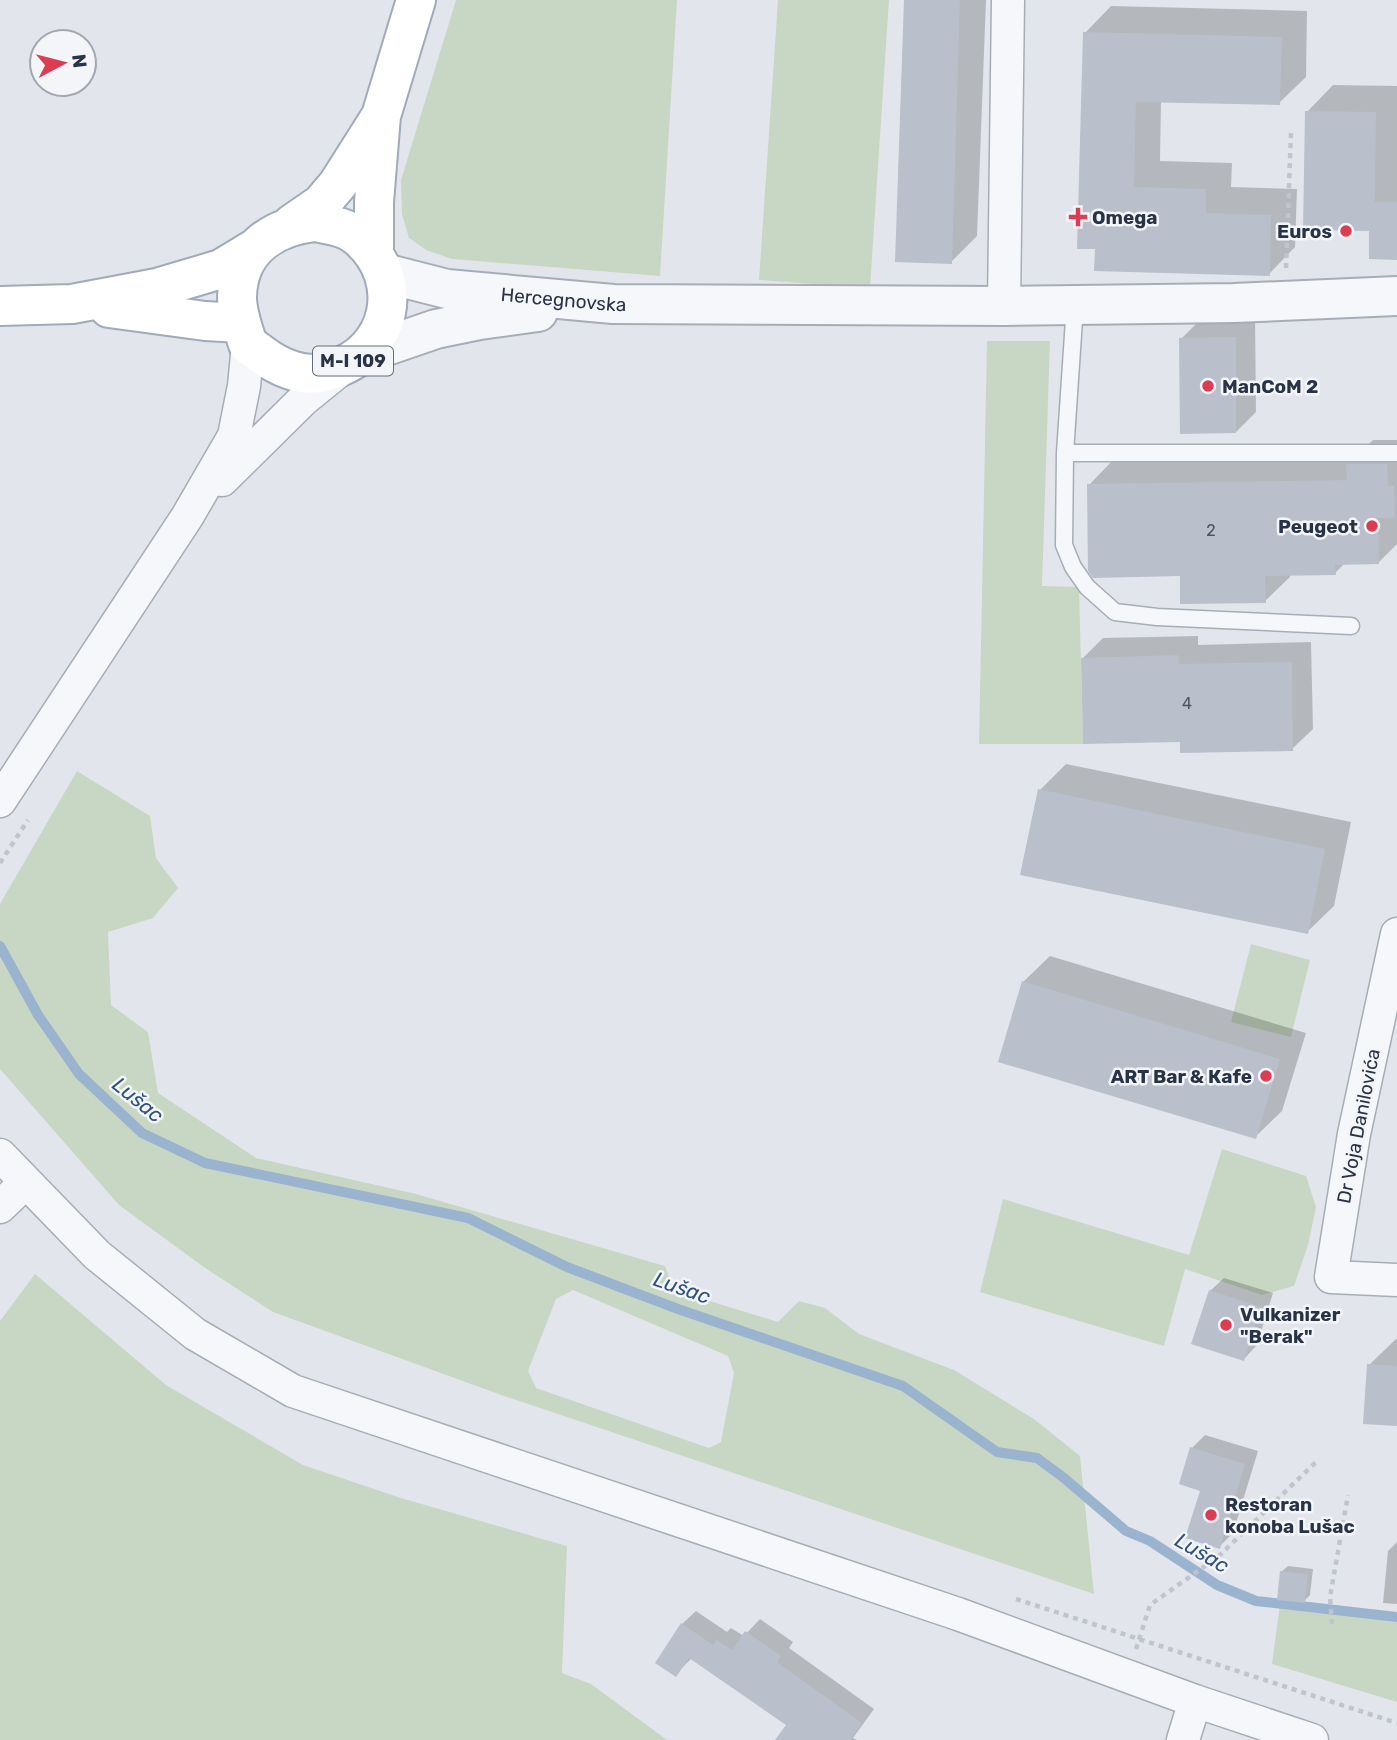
<svg xmlns="http://www.w3.org/2000/svg" width="1397" height="1740" viewBox="0 0 1397 1740" font-family="Rubik,sans-serif">
	<rect width="100%" height="100%" fill="#e2e6ec"/>
	<!-- green -->
	<path fill="#c8d7c3" fill-rule="evenodd" d="M456,0H677L660,276L452,259L426,250L409,238L402,214L401,180Z
		M778,0H889L870,288L759,280Z
		M987,341H1050L1042,586L1079,587L1083,744H979Z
		M77,771L150,816L156,858L178,888L153,918L108,932L111,1005L148,1032L158,1093L256,1158L416,1194L665,1266L674,1290L778,1322L799,1301L825,1308L859,1334L954,1370L1034,1419L1080,1456L1094,1594L504,1396L273,1312L205,1268L119,1205L0,1069V904ZM573,1290L728,1356L734,1373L721,1442L709,1448L536,1388L528,1371L556,1299Z
		M1251,944L1310,960L1291,1037L1231,1022Z
		M1222,1149L1306,1176L1316,1207L1308,1245L1294,1286L1262,1295L1185,1269L1164,1346L980,1292L1003,1199L1189,1255Z
		M35,1274L166,1385L303,1465L401,1498L567,1546L562,1673L591,1684L667,1740H0V1321Z
		M1280,1604L1397,1617V1702L1272,1664Z"/>
	<!-- shadow -->
	<path fill="#0003" d="M905,0H986L977,236L951,262Z
		M1111,6L1307,11L1306,77L1279,103L1161,100L1160,161L1232,163L1231,187L1297,189L1295,247L1269,274L1096,247L1085,33Z
		M1333,85L1397,86V258L1371,229L1307,112Z
		M1255,318L1256,412L1236,432L1181,339L1201,319Z
		M1373,440H1397V544L1378,563H1345L1335,573L1290,574V577L1265,601L1181,575L1089,485L1113,460L1356,456Z
		M1198,636V645L1311,642L1313,729L1292,749L1182,740L1083,658L1103,638Z
		M1066,764L1351,822L1334,906L1307,932L1040,790Z
		M1050,956L1306,1033L1282,1111L1255,1137L1023,982Z
		M1224,1278L1273,1293L1257,1345L1244,1359L1210,1291Z
		M1396,1339H1397V1425L1369,1365Z
		M1205,1435L1258,1451L1233,1533L1219,1547L1192,1448Z
		M1397,1542V1604L1383,1603L1388,1551Z
		M1288,1566L1313,1569L1310,1595L1304,1601L1281,1572Z
		M696,1611L727,1632L731,1628L744,1636L760,1619L793,1642L789,1648L874,1709L853,1738L857,1740H787L788,1725L692,1658L676,1674L682,1624Z"/>
	<g fill="none" stroke-linecap="round" stroke-linejoin="round">
		<!-- stream -->
		<path stroke="#9ab3cf" stroke-width="10" d="M0,946L38,1015L79,1074L142,1133L205,1163L468,1218L567,1267L678,1309L903,1386L997,1452L1037,1458L1064,1478L1126,1531L1150,1541L1217,1585L1256,1601L1397,1617"/>
	</g>
	<!-- building -->
	<path fill="#b9bfcb" d="M904,0H960L952,264L895,262Z
		M1083,32L1282,37L1280,105L1136,102L1134,187L1206,189V213L1271,215L1270,276L1094,271L1095,249H1077Z
		M1305,111L1376,112L1375,202H1397V260L1369,259V231L1303,230Z
		M1236,337V433L1180,434L1179,338Z
		M1346,464H1387L1388,486H1394L1395,518H1378L1379,564L1335,565L1336,575L1265,576L1266,603L1180,604V576L1093,578L1088,571L1087,484L1347,480Z
		M1178,655L1179,664L1292,662L1293,751L1180,753V742L1083,744L1081,658Z
		M1038,789L1325,849L1308,934L1020,875Z
		M1022,981L1280,1059L1256,1139L998,1062Z
		M1209,1290L1261,1307L1244,1361L1191,1344Z
		M1367,1364L1397,1366V1426L1363,1424Z
		M1190,1447L1245,1464L1220,1549L1185,1538L1200,1491L1179,1484Z
		M1280,1571L1308,1574L1305,1603L1277,1600Z
		M681,1623L713,1645L717,1640L732,1650L745,1631L781,1656L777,1662L862,1723L850,1740H775L786,1725L689,1658L676,1677L655,1663Z"/>
	<g fill="none" stroke-linecap="round" stroke-linejoin="round">
		<defs>
			<path id="service" d="M1075,305L1065,453L1064,545L1073,567L1087,587L1115,612L1157,617L1351,626
				M1065,453H1397"/>
			<path id="minor" d="M1004,306L1008,0
				M222,480L303,400L345,366
				M0,801L187,517L234,436L244,386L248,344
				M1397,934L1354,1134L1331,1277L1397,1280
				M0,1155L97,1255L195,1334L293,1391L958,1614L1195,1701L1312,1740
				M0,1207L26,1182
				M1183,1740L1195,1701"/>
			<g id="tertiary">
				<path id="s1" d="M384,273L447,289L613,304L1004,306L1234,303L1397,296"/>
				<path d="M363,354L436,329L480,320L538,312"/>
			</g>
			<path id="primary" d="M381,116L416,0
				M315,222C331,225 347,227 359,238C407,280 392,352 331,370C320,374 306,375 294,371C276,366 262,355 248,344C243,329 237,313 237,297C238,250 272,227 315,222Z
				M292,224L321,204L338,184L381,116L374,202V253
				M0,306L72,304L157,288L221,269L254,249
				M109,308L205,321L241,323"/>
		</defs>
		<!-- service casing -->
		<use href="#service" stroke="#a6adb7" stroke-width="19"/>
		<!-- minor casing -->
		<use href="#minor" stroke="#a6adb7" stroke-width="35"/>
		<!-- tertiary casing -->
		<use href="#tertiary" stroke="#a6adb7" stroke-width="42"/>
		<!-- primary casing -->
		<use href="#primary" stroke="#a0aab9" stroke-width="42"/>
		<!-- path -->
		<path stroke="#c0c4cb" stroke-width="4.5" stroke-dasharray="5 5" stroke-linecap="butt" d="M1286,268L1291,132
			M0,863L28,820
			M1016,1599L1397,1723
			M1332,1624L1330,1597L1348,1495
			M1136,1649L1150,1605L1219,1556L1318,1460"/>
		<!-- service -->
		<use href="#service" stroke="#f6f7fa" stroke-width="16"/>
		<!-- minor -->
		<use href="#minor" stroke="#f6f7fa" stroke-width="32"/>
		<!-- tertiary -->
		<use href="#tertiary" stroke="#f6f7fa" stroke-width="38"/>
		<!-- primary -->
		<use href="#primary" stroke="#fff" stroke-width="38"/>
	</g>
	<!-- markers -->
	<g fill="#dc3d53" stroke="#f3f5f9" stroke-width="2.5">
		<path d="M1074.5 206.5h7v7h7v7h-7v7h-7v-7h-7v-7h7z"/>
		<circle cx="1346" cy="231" r="7"/>
		<circle cx="1208" cy="386" r="7"/>
		<circle cx="1372" cy="526" r="7"/>
		<circle cx="1266" cy="1076" r="7"/>
		<circle cx="1226" cy="1325" r="7"/>
		<circle cx="1211" cy="1515" r="7"/>
	</g>
	<g text-anchor="middle" stroke-width="5" stroke-linejoin="round" paint-order="stroke">
		<!-- number labels -->
		<g font-size="16" fill="#4c5667">
			<text x="1211" y="536">2</text>
			<text x="1187" y="709">4</text>
		</g>
		<!-- shield labels -->
		<rect fill="#f3f5f9" stroke="#656d7c" stroke-width="2" x="313" y="346.5" width="80" height="29" rx="5"/>
		<g font-size="18" font-weight="bold" fill="#283346">
			<text x="353" y="367">M-I 109</text>
		</g>
		<!-- poi labels -->
		<g font-size="19" font-weight="bold" fill="#283346" stroke="#f3f5f9" text-anchor="start">
			<text x="1092" y="224">Omega</text>
			<text x="1332" y="238" text-anchor="end">Euros</text>
			<text x="1222" y="393">ManCoM 2</text>
			<text x="1358" y="533" text-anchor="end">Peugeot</text>
			<text x="1252" y="1083" text-anchor="end">ART Bar &amp; Кafe</text>
			<text x="1240" y="1321">Vulkanizer<tspan x="1240" dy="22">"Berak"</tspan></text>
			<text x="1225" y="1511">Restoran<tspan x="1225" dy="22">konoba Lušac</tspan></text>
		</g>
		<!-- street labels -->
		<g font-size="19" fill="#283346" stroke="#f3f5f9">
			<text dy="7" stroke="none"><textPath href="#s1" startOffset="182">Hercegnovska</textPath></text>
			<text transform="translate(1358 1126) rotate(-79)" y="7">Dr Voja Danilovića</text>
		</g>
		<!-- water labels -->
		<g font-size="21" font-style="italic" fill="#2e517f" stroke="#f3f5f9">
			<text transform="translate(138 1100) rotate(39)" y="7">Lušac</text>
			<text transform="translate(682 1288) rotate(19)" y="7">Lušac</text>
			<text transform="translate(1202 1553) rotate(30)" y="7">Lušac</text>
		</g>
	</g>
	<!-- north arrow -->
	<g transform="translate(63 63) rotate(83)"><circle r="33" fill="#f3f5f9" stroke="#a2a7b1" stroke-width="2"/>
	<path d="M0-5L12 26L0 18L-12 26Z" fill="#dc3d53"/>
	<text y="-10" font-size="19" font-weight="bold" text-anchor="middle" fill="#283346">N</text>
	</g>
</svg>
